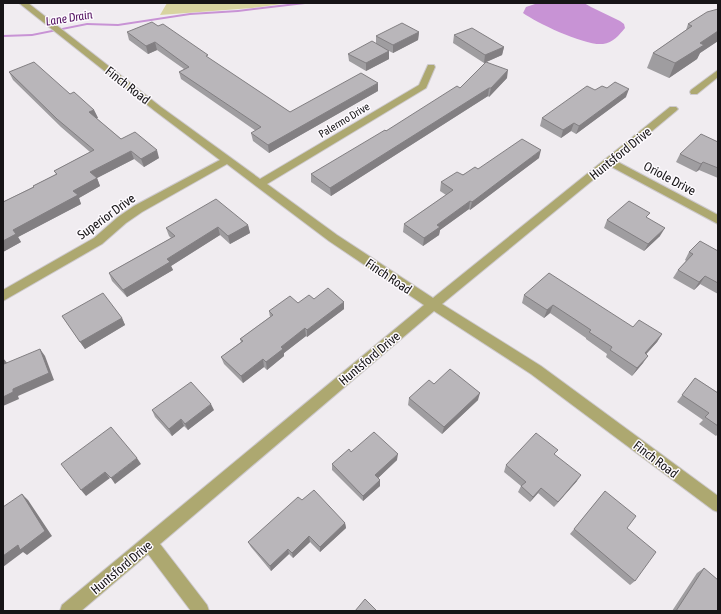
<svg xmlns="http://www.w3.org/2000/svg" width="721" height="614" viewBox="0 0 721 614" font-family="'Asap Condensed',sans-serif">
	<rect width="100%" height="100%" fill="#f0ecf0"/>
	<!-- green -->
	<path fill="#d8d4a0" d="M167,3H289L252,8L160,15Z"/>
	<!-- water -->
	<path fill="#c893d5" d="M538,3H584L591,7L620,21L624,24L625,28C619,35 613,43 603,44C585,46 537,23 523,13L526,7Z"/>
	<g fill="none" stroke-linecap="round" stroke-linejoin="round">
		<!-- stream -->
		<path fill="#c893d5" fill-rule="evenodd" d="M296,3H307L305,4L238,12L190,15L118,26L87,25L32,36L3,37V35L32,34L87,23L118,24L190,13L238,10Z
			M485,3H491L489,4Z"/>
		<defs>
			<path id="minor" d="M19,3H28L161,107L260,179L419,85L428,65H434L435,67L426,88L267,184L337,235L433,298L670,107H676L678,109L676,111L616,161L718,215V224L610,166L442,304L541,366L718,496V512L713,510L531,374L434,311L160,544L207,605L209,611H191L148,554L81,611H60L62,605L424,305L329,241L227,164L142,212L126,223L102,244L3,301V290L94,238L118,217L134,206L220,160L155,111Z
				M718,70V77L697,94H691L690,92L691,90Z"/>
		</defs>
		<!-- minor casing -->
		<use href="#minor" stroke="#cdc9cd" stroke-width="2"/>
		<!-- minor -->
		<use href="#minor" fill="#ada870" fill-rule="evenodd"/>
	</g>
	<!-- wall -->
	<path fill="#9f9da0" d="M718,9V41L700,53L697,59L669,78L647,68L653,53L686,30L688,24Z
		M127,32L209,59L290,112L378,91L269,153L253,141L251,133L256,131L181,79L179,72L184,69L157,50L148,54L129,40Z
		M419,32L418,40L393,53L389,51V59L366,71L349,61L348,54L376,44V36Z
		M454,35L504,47L502,55L484,63L453,43Z
		M9,72L70,94L94,110L98,118H96L121,139L159,158L144,167L134,159L97,178L100,186L79,198L81,204L18,237L21,242L3,252V202L33,187V186L56,174L54,171L90,152L61,127L13,80Z
		M507,78L489,97L488,96L331,196L311,182V174L386,131L460,88Z
		M595,90L626,97L576,134L571,131L561,138L540,126L542,118Z
		M718,142V178L699,170L696,172L676,162L680,154Z
		M539,158L470,210L469,209L440,230L439,235L423,246L403,232L404,224L446,195L440,191L441,182L478,169Z
		M648,218L660,236L644,251L604,228L607,220Z
		M248,225L250,233L230,244L220,235L171,266L173,270L127,297L112,281L109,273L171,238L169,236L166,228Z
		M718,251V294L700,284L694,290L673,278L678,270L686,261L685,260L689,252Z
		M524,295L633,327L662,334L657,342L646,354L643,363L632,376L606,357L607,354L586,339V338L550,313L544,318L522,303Z
		M314,299L344,302V309L307,337L306,336L284,353V356L267,370L264,367L243,383L224,364L221,357L241,342L240,339L270,317L269,311Z
		M62,316L122,318L125,325L85,349Z
		M695,378L718,393V434L716,436L699,424L703,420L677,402Z
		M434,384L478,400L442,434L408,405L409,398Z
		M152,410H214L188,430L184,426L172,436L155,417Z
		M351,452L397,460L378,478L380,486L363,501L332,470V464Z
		M555,455L577,481L554,507L538,493L530,502L518,492L521,486L504,472L506,465Z
		M605,491L627,528L635,581L630,585L570,534Z
		M302,500L345,523L346,528L320,552L310,542L293,558L289,554L271,571L251,547L248,542Z
		M704,568L718,611H672L697,573Z"/>
	<!-- shaded-wall -->
	<path fill="#827f82" d="M718,31V41L700,53L697,59L669,78L675,63L700,43Z
		M419,32L418,40L393,53V45Z
		M155,42L157,50L148,54L146,46Z
		M504,47L502,55L484,63L485,55Z
		M389,51V59L366,71V63Z
		M508,70L507,78L489,97L491,88Z
		M378,83V91L269,153L268,145Z
		M489,88L488,96L331,196L330,188Z
		M629,89L626,97L576,134L579,126Z
		M94,110L98,118L92,120L89,112Z
		M574,123L571,131L561,138L563,130Z
		M157,150L159,158L144,167L141,159Z
		M541,150L539,158L470,210L472,202Z
		M131,151L134,159L97,178L100,186L79,198L81,204L18,237L21,242L3,252V241L13,230L73,191L90,172Z
		M703,162L699,170L696,172L701,164Z
		M470,201L469,209L440,230L439,235L423,246L424,238L437,225Z
		M248,225L250,233L230,244L228,236Z
		M218,227L220,235L171,266L173,270L127,297L123,290L167,259Z
		M665,228L660,236L644,251L648,244Z
		M705,276L700,284L694,290L699,282Z
		M344,302V309L307,337V330Z
		M553,305L550,313L544,318L547,310Z
		M122,318L125,325L85,349L80,342Z
		M305,328L306,336L284,353V356L267,370L266,362L281,347Z
		M662,334L657,342L640,361L645,353Z
		M40,349L45,356L54,380L18,396L19,399L3,406V397L13,389Z
		M648,356L643,363L632,376L637,368Z
		M3,358L8,364H4Z
		M263,359L264,367L243,383L241,376Z
		M480,393L478,400L442,434L444,427Z
		M211,404L214,410L188,430L185,424Z
		M181,419L184,426L172,436L169,429Z
		M398,454L397,460L375,481V475Z
		M137,458L141,464L115,484L111,478Z
		M105,472L110,478L86,496L81,490Z
		M581,475L577,481L554,507L558,502Z
		M380,480V486L363,501V496Z
		M541,488L538,493L530,502L533,497Z
		M22,494L28,500L52,536L27,555L23,552L3,567V556Z
		M345,523L346,528L320,552V547Z
		M309,536L310,542L293,558L292,553Z
		M288,549L289,554L271,571L270,566Z"/>
	<!-- building -->
	<path fill="#b9b6ba" stroke="#827f82" d="M718,9V31L700,43L704,45L675,63L653,53L692,26L688,24L707,12Z
		M152,22L158,26L163,24L208,55L206,56L290,112L361,73L378,83L268,145L251,133L261,127L179,72L189,67L155,42L146,46L127,32Z
		M402,23L419,32L393,45L376,36Z
		M472,28L504,47L485,55L454,35Z
		M372,41L389,51L366,63L348,54Z
		M34,62L70,94L74,92L94,110L89,112L121,139L135,132L157,150L141,159L131,151L90,172L97,178L73,191L78,195L13,230L16,234L3,241V202L34,187L33,186L57,174L54,171L94,150L57,119L9,72Z
		M486,62L508,70L491,88H489L330,188L311,174L385,130L386,131L457,86L460,88Z
		M615,82L629,89L579,126L574,123L563,130L542,118L587,86L595,90L602,86L607,88Z
		M701,134L718,142V148L717,149L718,150V168L703,162L701,164L680,154Z
		M522,139L541,150L472,202L470,201L437,225L440,227L424,238L404,224L453,190L441,182L457,172L463,175L475,167L478,169Z
		M216,199L248,225L228,236L218,227L167,259L170,262L123,290L109,273L175,236L166,228Z
		M629,201L650,213L646,217L665,228L648,244L607,220Z
		M700,241L718,251V283L705,276L699,282L678,270L693,254L689,252Z
		M549,273L633,327L639,320L662,334L645,353L648,356L637,368L610,350L612,347L589,332L591,330L553,305L547,310L524,295Z
		M328,288L344,302L307,330L305,328L281,347L283,349L266,362L263,359L241,376L221,357L243,341L240,339L273,315L269,311L290,296L298,303L309,295L314,299Z
		M103,293L122,318L80,342L62,316Z
		M40,349L49,373L13,389V392L3,397V360L4,364Z
		M450,369L480,393L444,427L409,398L429,380L434,384Z
		M695,378L718,393V426L705,417L709,413L682,395Z
		M191,382L211,404L185,424L181,419L169,429L152,410Z
		M111,427L137,458L111,478L105,472L81,490L61,464Z
		M374,432L398,454L375,475L380,480L363,496L332,464L349,449L351,452Z
		M536,433L558,450L554,454L581,475L558,502L541,488L533,497L521,486L526,482L506,465Z
		M314,490L345,523L320,547L309,536L292,553L288,549L270,566L248,542L298,497L302,500Z
		M605,491L636,516L627,528L656,552L635,581L574,529Z
		M22,494L45,531L20,550L18,545L3,556V507Z
		M704,568L718,580V611H676Z
		M365,599L377,611H355Z"/>
	<g text-anchor="middle" stroke-width="3" stroke-linejoin="round" paint-order="stroke">
		<!-- far-street labels -->
		<g font-size="11" fill="#161416" stroke="#fdfafe">
			<text transform="translate(344 120) rotate(-31)" y="4">Palermo Drive</text>
		</g>
		<!-- far-water labels -->
		<g font-size="12" font-style="italic" fill="#510f5f" stroke="#fdfafe">
			<text transform="translate(69 18) rotate(-9)" y="4">Lane Drain</text>
		</g>
		<!-- street labels -->
		<g font-size="13" fill="#161416" stroke="#fdfafe">
			<text transform="translate(128 85) rotate(38)" y="5">Finch Road</text>
			<text transform="translate(620 153) rotate(-39)" y="5">Huntsford Drive</text>
			<text transform="translate(670 178) rotate(28)" y="5">Oriole Drive</text>
			<text transform="translate(106 216) rotate(-36)" y="5">Superior Drive</text>
			<text transform="translate(389 276) rotate(34)" y="5">Finch Road</text>
			<text transform="translate(369 358) rotate(-40)" y="5">Huntsford Drive</text>
			<text transform="translate(656 459) rotate(37)" y="5">Finch Road</text>
			<text transform="translate(121 567) rotate(-40)" y="5">Huntsford Drive</text>
		</g>
	</g>
	<!-- border -->
	<rect width="721" height="614" fill="none" stroke="#161416" stroke-width="8"/>
</svg>
